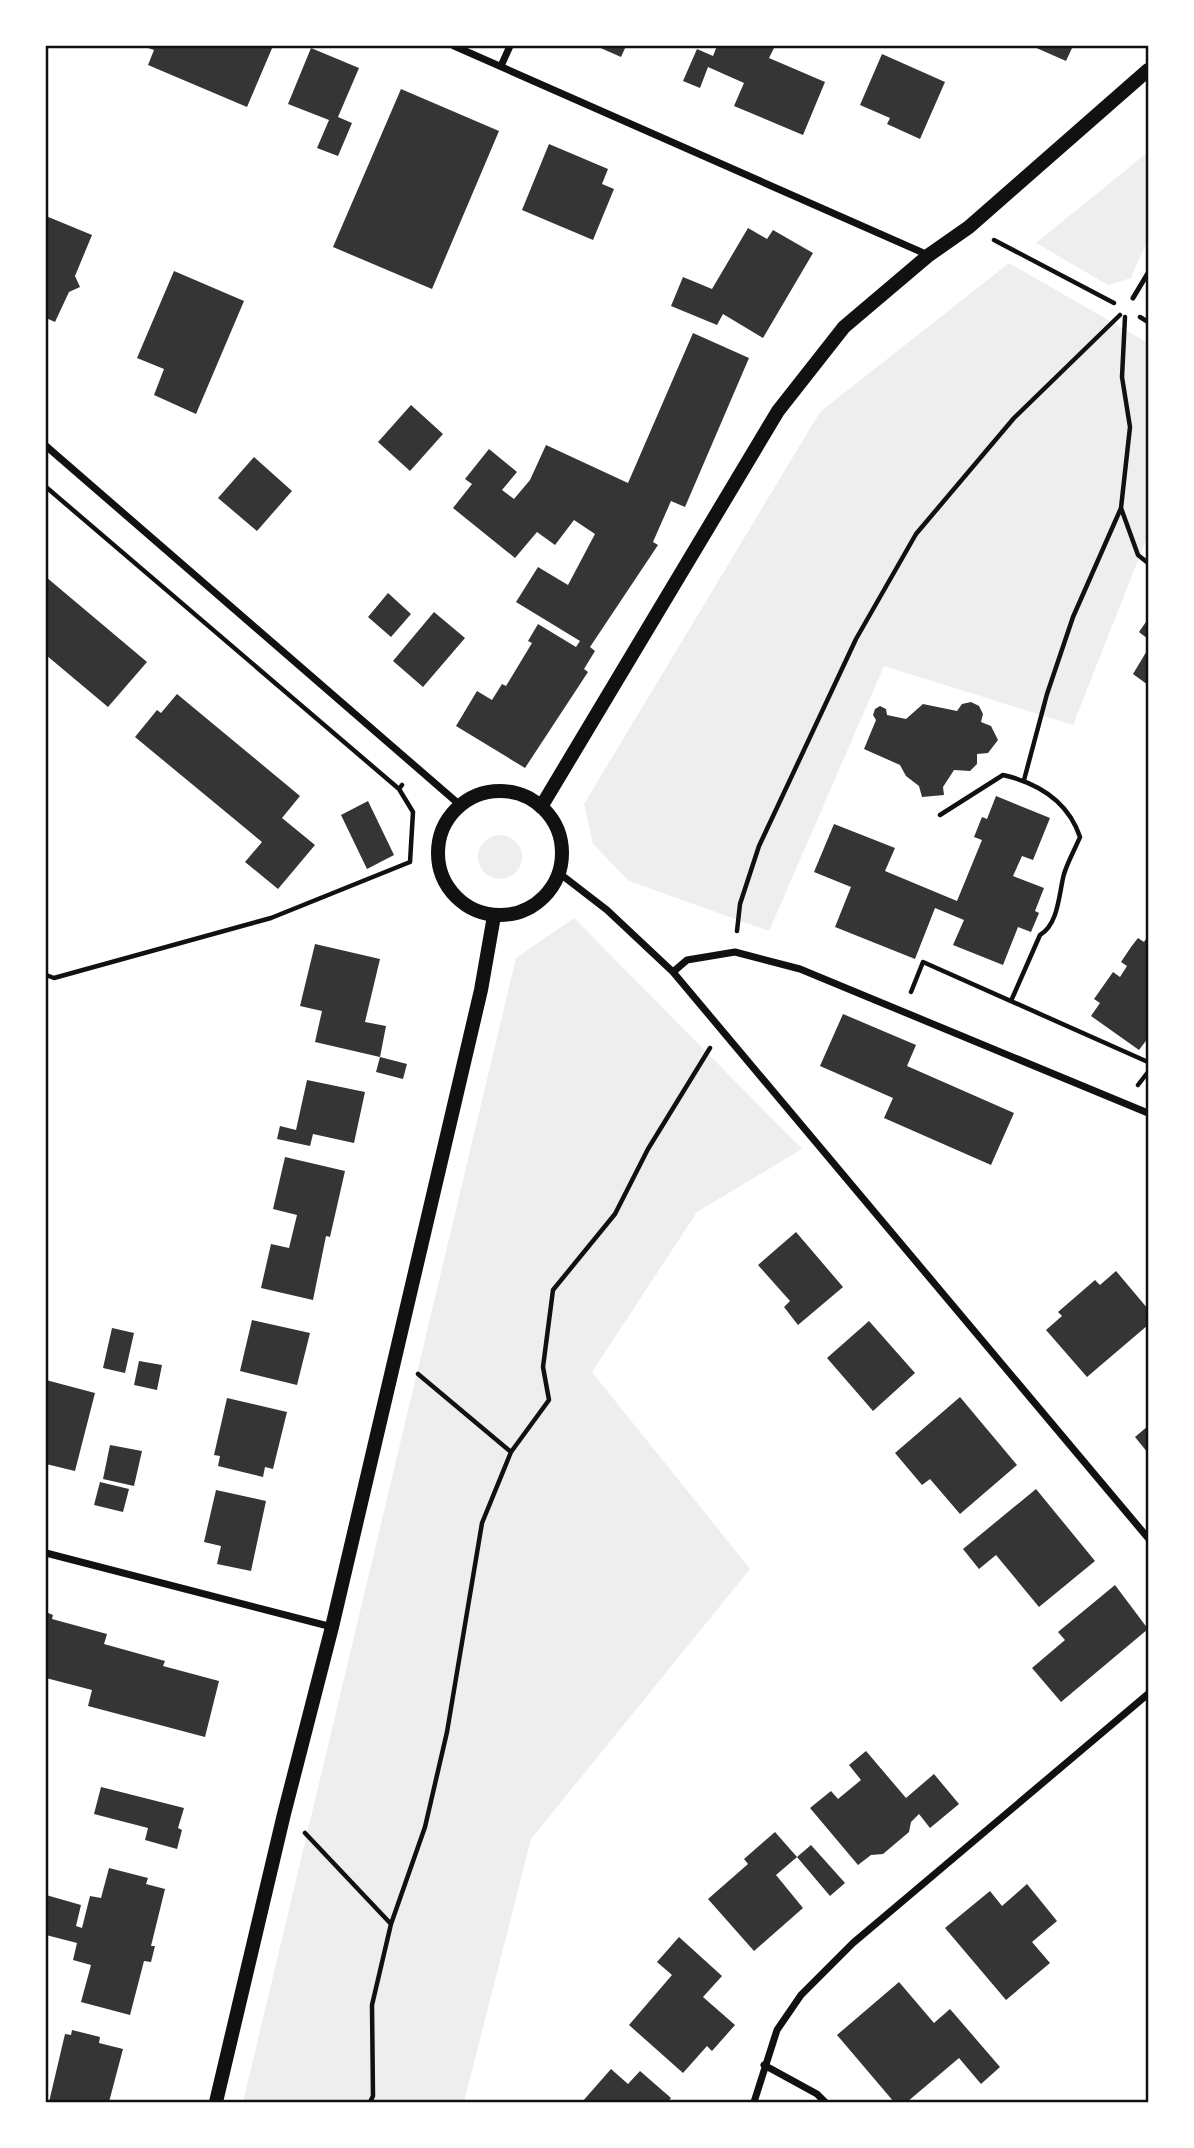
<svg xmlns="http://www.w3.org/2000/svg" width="1194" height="2148" viewBox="0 0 1194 2148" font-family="'Libre Baskerville',serif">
	<rect width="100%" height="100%" fill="#fff"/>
	<!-- green -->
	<path fill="#eee" d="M1148,152V239L1131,278L1108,285L1036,243Z
		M1009,263L1148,343V535L1073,725L884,666L769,931L629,881L593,844L584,804L820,412Z
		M478 857a22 22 0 1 1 44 0a22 22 0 1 1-44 0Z
		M574,918L802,1149L697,1212L592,1372L750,1569L531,1839L464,2102H243L516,958Z"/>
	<!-- building -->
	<path fill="#353535" d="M142,46H273L247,107L148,65L154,50Z
		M596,46H626L621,57Z
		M717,46H775L769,58L825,82L803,135L734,106L744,83L708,67L700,88L683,81L697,49L713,56Z
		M1032,46H1073L1066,61Z
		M311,48L359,68L338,117L352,123L338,156L317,148L329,120L288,104Z
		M882,54L945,82L920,139L887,124L890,118L860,105Z
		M401,89L499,131L432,289L333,247Z
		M549,144L608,169L602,184L614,189L593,240L522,210Z
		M46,216L92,235L75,276L80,287L69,292L55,322L46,318Z
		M748,228L767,239L773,230L813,253L763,338L723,314L717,325L671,306L683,277L712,289Z
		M174,271L244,301L196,414L154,395L164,369L137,358Z
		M693,333L749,358L685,507L671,501L653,542L658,545L590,647L595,651L584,669L588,672L525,768L456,726L477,691L492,700L502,684L506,686L532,643L528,641L538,624L576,647L580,641L516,602L538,567L568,585L595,534L574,520L555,545L537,532L515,558L453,508L472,484L465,479L489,449L517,472L502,490L514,499L530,480L546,445L628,483Z
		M411,405L443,434L410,471L378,442Z
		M254,457L292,491L257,531L218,498Z
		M46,577L147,662L108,707L46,655Z
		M388,593L411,614L391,637L368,617Z
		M434,612L465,638L423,687L393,661Z
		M1148,619V639L1139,632Z
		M1148,649V685L1133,674Z
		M177,694L300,796L282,818L315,845L278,889L245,862L262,842L135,737L157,710L161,713Z
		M971,702L979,706L983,714L981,722L991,726L998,740L988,753L977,754V764L970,771L954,770L943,787L944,795L922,797L919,786L906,776L900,765L864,749L876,720L873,715L875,709L880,706L886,709L887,715L906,719L923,704L957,711L962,704Z
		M996,796L1050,818L1033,860L1022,856L1013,876L1044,888L1035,911L1039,913L1031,932L1018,927L1003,965L953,945L964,920L935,908L915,959L835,927L851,887L814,872L834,824L895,848L885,871L957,901L982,840L974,837L982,817L987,819Z
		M368,801L394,855L367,869L341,815Z
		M1148,936V1038L1139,1050L1091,1016L1100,1003L1094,999L1113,972L1120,977L1127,966L1121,962L1131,947L1138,938L1144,942Z
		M315,944L380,959L365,1022L386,1026L380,1057L315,1042L322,1011L300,1006Z
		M843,1014L916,1045L907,1066L1014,1113L991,1165L884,1118L893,1098L820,1066Z
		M380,1057L407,1064L403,1079L376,1072Z
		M307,1080L365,1092L354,1143L313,1134L310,1146L277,1139L280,1126L296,1130Z
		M285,1157L345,1171L330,1237L326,1236L313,1300L261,1288L271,1244L289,1248L297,1215L273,1209Z
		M796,1232L843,1287L798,1325L784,1307L790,1301L758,1265Z
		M1116,1271L1148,1309V1325L1087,1377L1046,1330L1062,1316L1058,1312L1095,1280L1100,1285Z
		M252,1320L310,1333L297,1385L240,1371Z
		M869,1321L915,1373L873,1411L827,1358Z
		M112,1328L134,1333L125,1373L103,1368Z
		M139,1361L162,1365L157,1390L134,1385Z
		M46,1380L95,1393L75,1471L46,1464Z
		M960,1397L1017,1465L960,1514L930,1479L922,1485L895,1453Z
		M227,1398L287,1412L273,1469L265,1467L263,1477L218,1466L220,1456L214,1455Z
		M1148,1426V1453L1135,1437Z
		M110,1445L142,1451L134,1486L103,1479Z
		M100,1482L129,1489L123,1512L94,1505Z
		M1036,1489L1095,1561L1039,1607L996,1555L979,1569L963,1549Z
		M216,1490L266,1501L251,1571L217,1564L221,1546L204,1542Z
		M1115,1585L1148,1629L1061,1702L1032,1668L1065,1640L1058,1632Z
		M46,1612L53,1615L52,1619L107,1634L104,1644L165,1661L163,1666L219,1681L205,1737L88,1706L92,1690L46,1678Z
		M866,1751L906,1798L934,1774L959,1804L930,1828L919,1814L911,1822L909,1832L883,1854L871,1855L858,1865L810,1808L831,1791L838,1799L861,1780L849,1765Z
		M101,1787L184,1808L178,1828L182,1830L177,1849L145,1840L148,1828L94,1814Z
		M775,1832L797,1857L811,1845L845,1883L830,1896L797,1857L776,1875L803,1908L754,1951L708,1899L748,1864L744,1859Z
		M109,1868L148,1878L146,1884L165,1889L151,1946H155L151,1962L144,1961L130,2015L81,2002L91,1965L73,1960L77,1943L46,1935V1895L81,1905L76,1926L82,1928L90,1896L101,1898Z
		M1027,1884L1057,1921L1032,1942L1050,1963L1006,2000L945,1928L990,1891L1002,1906Z
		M679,1937L722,1976L703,1997L735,2025L712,2051L707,2046L683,2073L629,2025L672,1975L657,1962Z
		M899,1982L934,2023L950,2009L1000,2067L981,2084L959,2058L907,2102H894L837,2035Z
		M72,2030L100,2037L99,2043L123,2049L109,2102H49L65,2034L71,2035Z
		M611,2069L628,2084L640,2071L671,2098L668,2102H582Z"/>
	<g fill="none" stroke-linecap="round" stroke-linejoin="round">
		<!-- path -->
		<path stroke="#111" stroke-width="4.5" d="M994,240L1114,303
			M1125,317L1122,377L1130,427L1121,508L1138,555L1148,563
			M1140,317L1148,322
			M46,487L399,789L402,785
			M1024,780L1047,694L1073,617L1121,508
			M940,815L1003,775C1038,783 1068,801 1080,837C1075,849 1068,861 1064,874C1059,892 1059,924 1040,935L1011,1001
			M737,931L740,904L759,846L856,639L916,534L1014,418L1120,315
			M46,975L54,978L271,918L410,862L413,812L399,789
			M911,992L923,962L1148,1062
			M1138,1085L1148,1072
			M418,1374L511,1452
			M305,1833L391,1924
			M370,2102L373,2096L372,2005L391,1924L425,1827L447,1732L482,1523L511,1452L549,1400L543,1367L553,1290L615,1214L648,1149L710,1048"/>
		<!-- service -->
		<path stroke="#111" stroke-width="5" d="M1133,298L1148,273"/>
		<!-- minor -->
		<path stroke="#111" stroke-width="7" d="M454,46L928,255
			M501,66L510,46
			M46,446L460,805
			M559,873L607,910L673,972L1148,1538
			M673,972L687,960L735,952L800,969L1148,1113
			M46,1553L332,1627
			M764,2065L817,2094L825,2102
			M754,2102L777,2030L801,1995L853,1943L1148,1694"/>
		<!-- secondary -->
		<path stroke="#111" stroke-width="14" d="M438 853a62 62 0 1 1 124 0a62 62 0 1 1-124 0Z
			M541,807L778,411L844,327L929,255L969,227L1148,70
			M216,2102L284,1814L332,1627L481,990L494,916"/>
	</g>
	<!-- border -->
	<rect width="1194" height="2148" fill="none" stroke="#ffffff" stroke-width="94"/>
	<rect x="47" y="47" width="1100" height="2054" fill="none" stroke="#111" stroke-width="2.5"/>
</svg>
